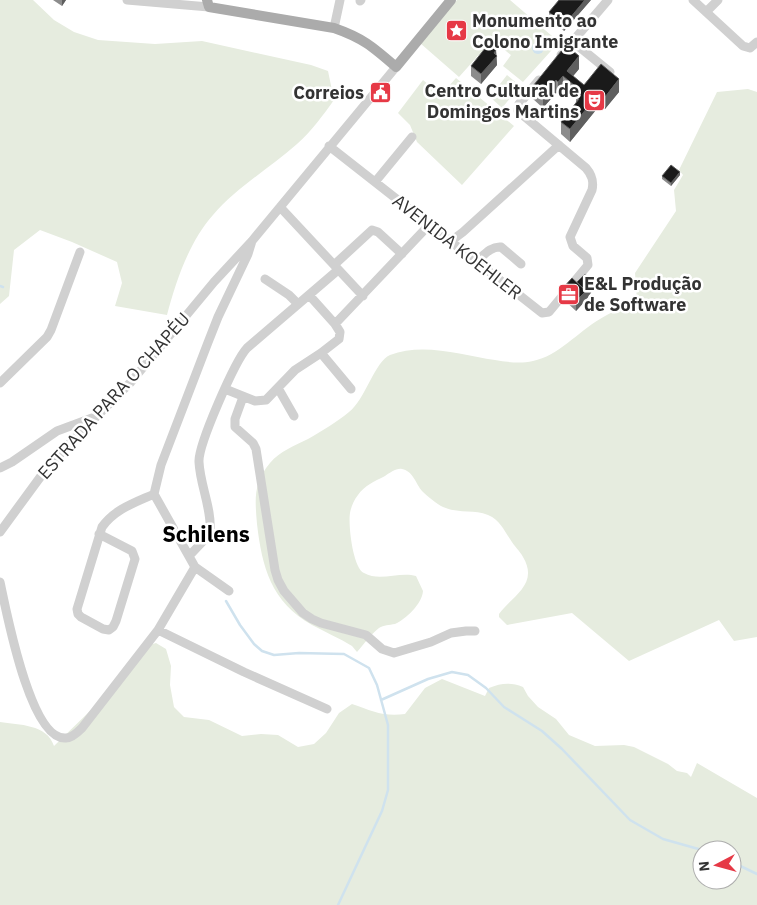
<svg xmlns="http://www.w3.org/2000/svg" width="757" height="905" viewBox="0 0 757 905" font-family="'IBM Plex Sans',sans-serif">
	<rect width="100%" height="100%" fill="#fff"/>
	<!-- green -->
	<path fill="#e6ecdf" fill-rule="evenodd" d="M0,0H33L54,20L74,32L98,40L155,44L202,41L311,65L328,71L334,100C323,115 312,131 297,144C270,168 237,187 213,215C189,242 176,281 167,315L115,306L122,283L117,262L72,242L40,230L14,250L9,296L0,304Z
		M457,0H510L559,42L523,82L503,66L511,55L492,40L459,77L420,43Z
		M507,75L520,86L502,108L490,97Z
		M456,78L514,126L462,185L417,142L410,125L398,113L423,80L441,95Z
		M748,89L757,92V637L734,641L719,620L629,661L572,613L507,625L499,617V614C513,595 539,584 523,557C520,551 514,546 510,539C503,529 500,520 488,515C474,509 459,514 443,507C437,504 427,496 422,491C416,484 413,471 402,469C396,468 390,473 385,476C375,481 364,486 358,495C354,500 351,507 350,513C348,525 353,568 364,573C380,582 400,571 416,576L423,591C422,604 406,619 395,624C389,625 384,625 379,628C371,634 364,644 357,652L352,646C339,638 325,632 312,625C271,602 262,567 257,524C255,500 253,483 270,463C280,451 294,446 308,439C322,431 337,422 349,412C365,400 375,361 390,355C423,342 462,355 495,360C507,362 520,364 533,361C558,356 578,332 600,319C611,312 625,307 637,301L635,273L676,211L674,190L683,175L679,170L717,92Z
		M156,643L166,649L171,666L170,685L174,707L184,717L209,720L242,736L261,734L278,735L298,747L314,744L326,733L339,713L352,704C372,711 384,717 405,714L425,688L442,679L485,696L489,688C501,683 511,682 523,687L528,696L538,707L556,719L569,735L595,746L624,745L634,747L668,764L677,771L687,773L691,777L697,763L757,798V905H0V722C19,725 47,724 54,746L92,709L126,671L139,648ZM702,850H732V880H702Z"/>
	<!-- water -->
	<path fill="#cfe2ee" d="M532 48a6 6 0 1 1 12 0a6 6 0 1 1-12 0Z"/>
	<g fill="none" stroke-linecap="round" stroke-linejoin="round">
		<!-- stream -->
		<path stroke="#cfe2ee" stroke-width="2.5" d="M0,286L3,287
			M226,601L240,625L254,644L262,651L274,655L299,653L344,654L369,668L377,685L388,725V790L382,811L338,905
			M381,700L428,679L452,672L468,675L486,688L504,707L542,731L562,749L630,820L663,839L702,850
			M732,862L757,874"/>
		<!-- minor -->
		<path stroke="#d0d0d0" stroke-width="9" d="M127,0L209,7
			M693,0L743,46L750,48L757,42
			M360,1L361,0
			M706,12L718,0
			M334,28L340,0
			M572,41L610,72
			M561,55L608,0
			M329,146L542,313L549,312L588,265L587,258L573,246L570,237L592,190C594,181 592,175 586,168L518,111L519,104L539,80
			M375,182L412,137
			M280,207L363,296
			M451,241L463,232L559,145
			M477,261C484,255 491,246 501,247L521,264
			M334,265L372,230L378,232L402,254
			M265,279L289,295L298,304
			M335,324L430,224
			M321,353L351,389
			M0,383L47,337L51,330L80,252
			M278,388L294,416
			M225,389L255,401L266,400L295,370L321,353L339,339L340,332L335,324L309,295
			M243,397L235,419V427L253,443L256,449L275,570L278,580L284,591L303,613L312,619L321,623L366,635L382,649L394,653L431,642L451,633L466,631H475
			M0,468L12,462L57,431L92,418
			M0,532L44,472L71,442L131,382L214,282L252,241L396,67
			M99,534L132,551L135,559L116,621L113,627L109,630L103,629L81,617L78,614L77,609L102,527C115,509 134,503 154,494
			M189,556L208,536L210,531C212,509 200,485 199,462C198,445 235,361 247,348L338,270
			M195,567L229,591
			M0,582C6,609 30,741 66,738C72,738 78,732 82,728L158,630L195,567L154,494L161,465L207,345L218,317L248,254L252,241
			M158,630L244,672L327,709"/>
		<!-- major -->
		<path stroke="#ababab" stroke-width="10" d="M207,0L209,7L334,28C363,38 373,47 396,67L451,0"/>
	</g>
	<!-- wall -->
	<path fill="#8c8c8c" d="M53,0H66L62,6Z
		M591,0L564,31L549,18V12Z
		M489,49L496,50L497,65L481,84L471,76V66Z
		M579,69L573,76L584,85L619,92L605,109L600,105L570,142L561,134V122L576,103V99L563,88L558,94L556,93L543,108L533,99V86Z
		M680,175L671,186L662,179V176Z
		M577,282L594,288L586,300L576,311L562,298V289Z"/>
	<!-- shaded-wall -->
	<path fill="#5f5f5f" d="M62,0H66L62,6Z
		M585,0H591L564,31V25Z
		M496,50L497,65L481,84V74L494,53Z
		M579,56V69L569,81L567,71Z
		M563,76V88L558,94V82Z
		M619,79V92L605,109V97Z
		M556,80V93L543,108V95Z
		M600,92V105L570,142V129Z
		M680,172V175L671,186V183Z
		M594,282V288L586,300L576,311V301Z"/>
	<!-- building -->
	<path fill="#1a1a1a" stroke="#5f5f5f" d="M559,0H585L564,25L549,12Z
		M566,45L579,56L567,71L584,85L601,64L619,79L605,97L600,92L570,129L561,122L579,99L576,97L581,91L563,76L558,82L556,80L543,95L533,86Z
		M492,46L496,50L494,53L497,56L481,74L471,66L486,47L489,49Z
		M671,165L680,172L671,183L662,176Z
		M585,274L594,282L586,293V291L577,282Z
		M572,278L586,291L576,301L562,289Z"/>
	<!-- icons -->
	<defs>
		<symbol id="sight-square" viewBox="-11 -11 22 22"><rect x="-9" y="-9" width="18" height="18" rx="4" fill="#e63946" stroke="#fff"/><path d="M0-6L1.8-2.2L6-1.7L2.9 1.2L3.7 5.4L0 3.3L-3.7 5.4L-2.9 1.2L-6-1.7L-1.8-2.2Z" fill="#fff"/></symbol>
		<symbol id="civic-square" viewBox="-11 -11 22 22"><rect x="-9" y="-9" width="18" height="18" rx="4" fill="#e63946" stroke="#fff"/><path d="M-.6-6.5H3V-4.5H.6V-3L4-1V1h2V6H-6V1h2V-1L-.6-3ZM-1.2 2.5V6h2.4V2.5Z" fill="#fff"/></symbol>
		<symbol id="theatre-square" viewBox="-11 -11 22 22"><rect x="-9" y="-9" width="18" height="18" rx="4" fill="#e63946" stroke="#fff"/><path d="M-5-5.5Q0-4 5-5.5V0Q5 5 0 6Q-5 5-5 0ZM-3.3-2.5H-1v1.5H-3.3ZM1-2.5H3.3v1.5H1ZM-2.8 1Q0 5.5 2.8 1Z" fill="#fff"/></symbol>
		<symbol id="office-square" viewBox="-11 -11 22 22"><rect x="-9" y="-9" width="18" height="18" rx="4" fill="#e63946" stroke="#fff"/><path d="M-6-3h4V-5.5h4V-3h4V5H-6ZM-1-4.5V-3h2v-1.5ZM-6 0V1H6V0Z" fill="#fff"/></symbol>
	</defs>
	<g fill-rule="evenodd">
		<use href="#sight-square" x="444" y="18" width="25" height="25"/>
		<use href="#civic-square" x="368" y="80" width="25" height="25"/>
		<use href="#theatre-square" x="582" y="88" width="25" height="25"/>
		<use href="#office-square" x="556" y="282" width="25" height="25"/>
	</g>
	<g text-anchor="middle" stroke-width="5" stroke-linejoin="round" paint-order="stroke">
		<!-- poi labels -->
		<g font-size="18" font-weight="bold" fill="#333" stroke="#fff" text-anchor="start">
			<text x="472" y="27">Monumento ao<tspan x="472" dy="21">Colono Imigrante</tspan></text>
			<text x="579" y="97" text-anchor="end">Centro Cultural de<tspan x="579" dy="21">Domingos Martins</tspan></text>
			<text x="364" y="99" text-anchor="end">Correios</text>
			<text x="584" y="290">E&amp;L Produção<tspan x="584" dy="21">de Software</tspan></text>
		</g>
		<!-- street labels -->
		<g font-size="18" fill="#333" stroke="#fff">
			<text transform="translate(457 247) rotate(38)" y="6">AVENIDA KOEHLER</text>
			<text transform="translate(114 396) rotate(-48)" y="6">ESTRADA PARA O CHAPÉU</text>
		</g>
		<!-- district labels -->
		<g font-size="22" font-weight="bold" fill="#000" stroke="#fff">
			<text x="206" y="542">Schilens</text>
		</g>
	</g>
	<!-- north arrow -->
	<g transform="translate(717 865) rotate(264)"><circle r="24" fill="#ffffff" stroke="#adadad"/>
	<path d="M0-4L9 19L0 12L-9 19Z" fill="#e63946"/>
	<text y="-8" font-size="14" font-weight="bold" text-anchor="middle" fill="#333333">N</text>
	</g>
</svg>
